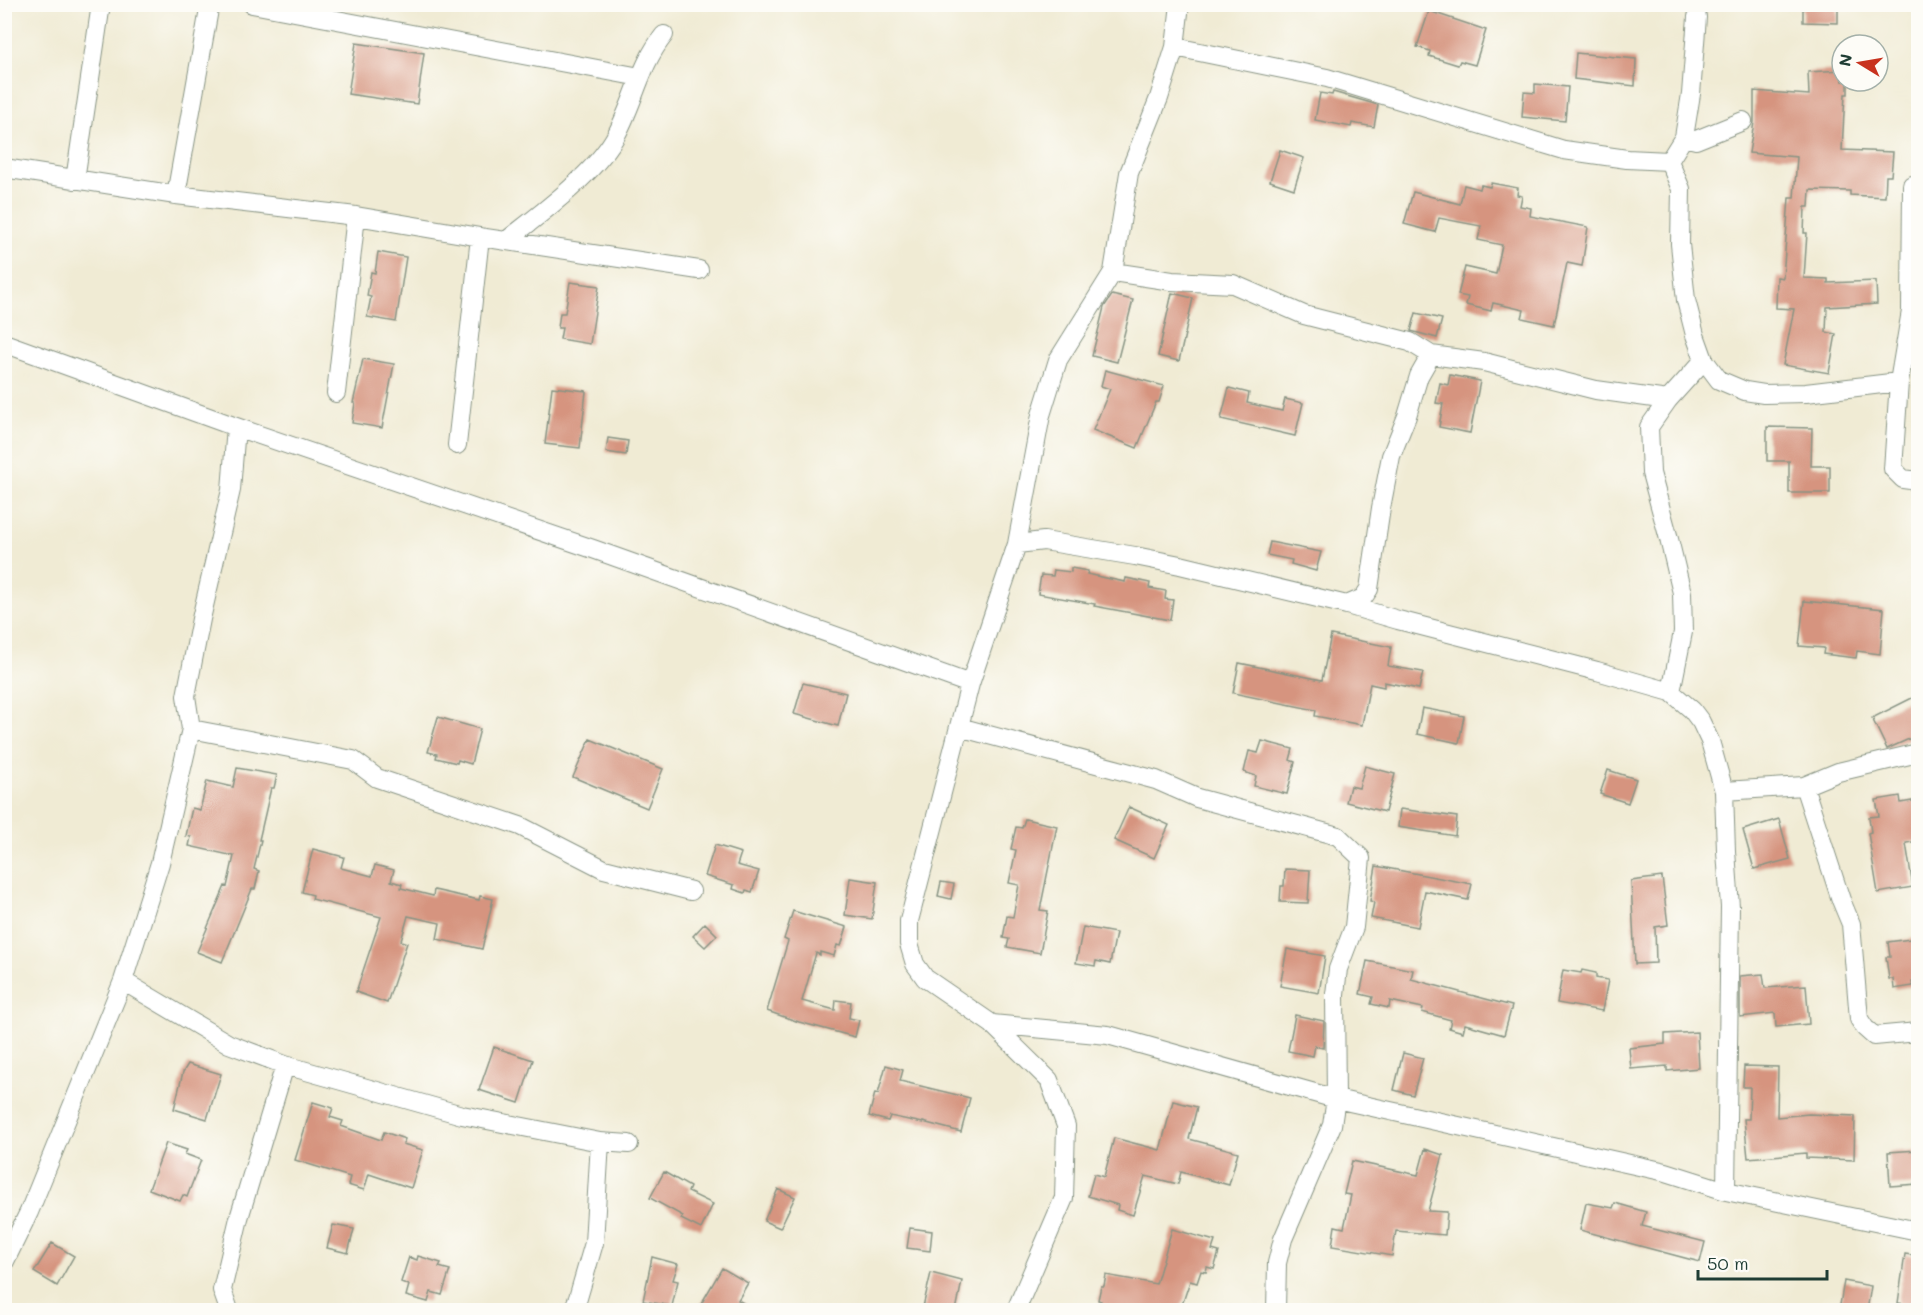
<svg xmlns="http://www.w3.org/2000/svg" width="1923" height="1315" viewBox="0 0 1923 1315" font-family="Mali,sans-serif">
	<rect width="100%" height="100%" fill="#fdfcf7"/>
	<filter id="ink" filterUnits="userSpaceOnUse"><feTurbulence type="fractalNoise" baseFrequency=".0167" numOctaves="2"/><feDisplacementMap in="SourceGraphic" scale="12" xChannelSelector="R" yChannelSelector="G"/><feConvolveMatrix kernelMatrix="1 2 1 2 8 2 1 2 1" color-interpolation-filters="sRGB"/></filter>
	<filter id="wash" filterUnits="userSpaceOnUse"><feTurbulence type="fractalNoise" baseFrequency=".008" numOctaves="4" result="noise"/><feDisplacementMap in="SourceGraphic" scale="24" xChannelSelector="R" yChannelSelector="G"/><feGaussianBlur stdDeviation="1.35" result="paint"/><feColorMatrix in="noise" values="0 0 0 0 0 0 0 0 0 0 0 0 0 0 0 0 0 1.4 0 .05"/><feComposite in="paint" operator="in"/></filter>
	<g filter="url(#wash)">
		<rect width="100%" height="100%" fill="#f0ebd4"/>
		<g id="blocks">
			<!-- building -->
			<path fill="#d6947f" d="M1803,4H1838V23L1803,22Z
				M1429,11L1486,30L1475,65L1460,61L1458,65L1429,56L1430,51L1417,47Z
				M356,43L424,53L417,104L348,94Z
				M1576,53L1636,59L1635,86L1574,79Z
				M1842,70V81H1848V94H1845L1842,150L1893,152L1891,176H1886L1885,197L1850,195V191L1810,190L1809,207H1805L1804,233H1807L1804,278L1828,279V283L1876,281L1877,304L1827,307L1826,332L1836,334L1829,373L1783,365L1794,309L1776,308L1777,277L1783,278L1789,198H1794L1797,157L1749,153L1754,122V91L1809,95L1808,72Z
				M1535,84L1568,87L1565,121L1522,117L1524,92L1535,93Z
				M1333,92L1378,105L1374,127L1352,123L1351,127L1315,120L1320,93L1332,95Z
				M1280,150L1304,158L1294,189L1270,181Z
				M1491,183L1518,188L1517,195L1522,196L1520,206L1531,208L1530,216L1588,227L1582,266L1567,263L1554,325L1522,318L1524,310L1493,303L1491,311L1466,305L1468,297L1458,295L1465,267L1496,274L1502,245L1478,240L1481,226L1439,218L1435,232L1404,224L1413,192L1460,204L1464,185L1480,189L1481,185L1490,187Z
				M378,252L406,257L396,322L367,317L371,297L367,296L371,272L375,273Z
				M570,282L599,286L590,344L560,339L562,328H558L560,313H565Z
				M1172,293L1193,298L1179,361L1158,356Z
				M1112,295L1133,300L1117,362L1092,356L1104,307Z
				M1416,313L1442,319L1437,338L1411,331Z
				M363,359L394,364L382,428L352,423L355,403H353Z
				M1105,370L1164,386L1159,402H1156L1137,448L1093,430L1110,389L1101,386Z
				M1450,375L1480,381L1470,433L1439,427L1443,404L1436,403L1440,383L1448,385Z
				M552,387L586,391L580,448L545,444Z
				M1229,388L1249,393L1247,403L1282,411L1285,399L1303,403L1295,436L1221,419Z
				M1767,427L1812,428L1811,466H1830V493H1789V461H1767Z
				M608,438L628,441L626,455L606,452Z
				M1270,542L1321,552L1316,571L1291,564L1292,560L1267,555Z
				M1071,568L1088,571L1087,574L1125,582L1126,578L1150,583L1149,588L1166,591L1165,599L1173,600L1170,620L1094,606L1095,604L1038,594L1041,575L1053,576L1054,570L1071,572Z
				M1804,601L1884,609L1880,654L1857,651L1856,658L1823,654L1824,648L1799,646Z
				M1331,635L1391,647L1388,666L1423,672L1419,689L1384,682V687L1370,684L1362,725L1315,716L1316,710L1233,693L1239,663L1322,680Z
				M803,683L846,693L838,726L794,714Z
				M1918,695V735L1887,749L1872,718Z
				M1422,708L1464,716L1459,743L1417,734Z
				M438,717L480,729L471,764L458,760L457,763L436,758L437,754L428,752Z
				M590,739L663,769L647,808L573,777Z
				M1262,741L1293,749L1290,760L1295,762L1287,794L1254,786L1256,776L1244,772L1249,751L1258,753Z
				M1365,766L1395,774L1385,812L1346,802L1350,786L1359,788Z
				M237,768L277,775L274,788H271L259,840H261L254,869L259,871L255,889H252L222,962L197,952L225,886L227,887L234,856L189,846L191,837L186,836L192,808L200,810L207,781L233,787Z
				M1608,770L1636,779L1628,803L1600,794Z
				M1900,796L1901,803L1918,800V841L1906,843L1913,887L1878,893L1868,833L1871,832L1869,817L1879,816L1876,800Z
				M1129,807L1169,825L1154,858L1114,840Z
				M1400,809L1457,817L1455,836L1398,827Z
				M1025,819L1057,826L1040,910L1048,911L1040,953L1007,947L1009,939L1003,938L1007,916L1013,917L1019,885L1009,883L1016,850L1011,849L1016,827L1022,828Z
				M1779,819L1790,859L1754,869L1743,830Z
				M715,845L741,853L737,865L759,871L752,892L746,890L745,893L733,889L734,885L705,876Z
				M313,849L344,857L341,868L372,876L375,865L394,870L391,881L402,884L401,888L433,896L434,890L479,900L480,896L493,899L482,949L437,939L440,923L408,916L401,941L407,943L387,1003L356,992L381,917L312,899L313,895L302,892Z
				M1376,866L1472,884L1468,900L1425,891L1418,927L1371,918L1374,902L1370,901Z
				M1285,869L1310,870L1308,903L1280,902L1281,886H1284Z
				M1662,877L1668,925L1655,927L1656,963L1635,964L1631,881Z
				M850,878L877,882L872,919L845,915Z
				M941,882L954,884L951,899L938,896Z
				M793,911L847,927L841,946L837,945L834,956L820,952V955L816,953L802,1001L835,1010L836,1000L851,1002L849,1018L859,1020L855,1037L799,1022L767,1011L788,941L784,939Z
				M705,923L717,935L705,947L693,936Z
				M1083,927L1116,933L1110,964L1096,961L1095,966L1076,963Z
				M1918,938V981L1912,982L1913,986L1894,989L1893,979H1889L1886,957H1890L1888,942Z
				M1287,949L1325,956L1319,993L1280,986Z
				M1367,961L1413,970L1411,979L1512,1006L1504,1035L1465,1024L1463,1032L1449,1028L1451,1020L1422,1012L1423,1008L1390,1001L1389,1008L1371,1004L1373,997L1360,994Z
				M1563,970L1581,973L1582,970L1596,973V978L1608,980L1602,1011L1557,1003Z
				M1763,974L1765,988L1806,985L1809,1024L1776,1027L1775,1013L1740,1017V976Z
				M1295,1015L1324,1021L1323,1048L1315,1046L1313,1056L1288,1051Z
				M1697,1032L1699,1068L1667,1071V1066L1631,1069L1629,1048L1665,1044V1034Z
				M494,1047L533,1060L519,1103L479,1090Z
				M1403,1053L1423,1058L1413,1095L1394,1090Z
				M188,1064L221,1074L207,1119L174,1109L183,1072Z
				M886,1065L903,1070L900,1081L970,1098L961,1132L923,1122V1123L890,1116L888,1121L869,1116L875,1093L878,1094Z
				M1744,1066L1778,1067L1777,1117L1809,1114L1855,1116L1854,1160L1806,1158V1153L1748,1158L1744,1119H1749L1750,1087H1743Z
				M1173,1101L1197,1107L1189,1139L1238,1152L1229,1185L1181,1172L1178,1184L1145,1176L1133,1215L1117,1210L1118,1205L1088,1196L1094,1174L1104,1177L1114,1138L1160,1150Z
				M313,1102L333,1108L330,1117L343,1121L341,1126L381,1140L384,1132L405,1139L403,1144L423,1150L411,1188L369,1174L364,1190L348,1185L350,1177L295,1160Z
				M166,1143L187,1150L185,1154L201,1160L187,1197L183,1195L180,1201L149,1189Z
				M1425,1149L1443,1155L1428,1211L1447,1212L1445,1235L1396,1231L1392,1256L1332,1246L1335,1226L1344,1228L1351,1195L1344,1194L1352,1161L1418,1175Z
				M1918,1150V1184L1890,1186L1888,1152Z
				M664,1172L690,1187L688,1192L713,1204L701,1229L681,1219L683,1216L650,1198Z
				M778,1189L795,1197L780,1228L764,1221Z
				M1586,1203L1613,1208L1615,1203L1646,1212L1642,1226L1705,1242L1700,1262L1580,1230Z
				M333,1225L354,1229L348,1253L327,1248Z
				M910,1228L932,1231L930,1251L907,1248Z
				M1172,1229L1215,1241L1212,1250L1219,1252L1214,1269L1207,1267L1206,1272L1201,1271L1197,1283L1190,1281L1180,1311H1100L1101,1301L1098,1300L1101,1286H1104L1106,1275L1156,1284Z
				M52,1243L74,1256L57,1286L34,1272Z
				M1905,1254L1918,1256V1306L1898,1303Z
				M418,1256L441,1263L439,1267L450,1270L442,1295L431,1292L428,1302L406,1296L409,1285L401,1282L409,1257L417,1260Z
				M652,1257L678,1264L673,1280L678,1281L672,1306L643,1301Z
				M722,1268L748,1283L738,1300L757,1311H697Z
				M931,1273L962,1281L956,1311H922Z
				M1844,1281L1871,1286L1867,1311H1839Z"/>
		</g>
	</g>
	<g filter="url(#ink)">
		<use href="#blocks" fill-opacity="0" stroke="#889484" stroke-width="1.5"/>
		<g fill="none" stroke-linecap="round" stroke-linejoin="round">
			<defs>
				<path id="minor" d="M252,4L640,77
					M1180,4L1175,47L1327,78L1564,150L1627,159L1669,161L1684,137L1691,94L1697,17
					M1175,47L1159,98L1129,173L1113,272L1172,281L1233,284L1304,315L1410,342L1431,355
					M1684,137L1696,140L1743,121
					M1669,161L1681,189L1680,244L1686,300L1695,335L1704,360L1719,380L1745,391L1764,394L1806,393L1899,382
					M4,168L176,195L356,216L480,237L699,270
					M75,180L101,4
					M1912,185L1911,311L1899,382L1893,469L1903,479L1918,481
					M176,195L210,4
					M506,241C540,214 592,176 614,139C634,105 639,66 664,35
					M4,343L236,427L593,549L970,684
					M336,393L356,216
					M457,445L480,237
					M1017,544L1041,415L1058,360L1113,272
					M1347,605L1363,598L1369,589L1381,508L1391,456L1407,416L1419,376L1431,355L1484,362L1596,390L1668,400
					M1671,692L1683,632L1682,593L1669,539L1651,473L1649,427L1668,400L1704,360
					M959,727L1156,780L1197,798L1338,836L1361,858L1354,927L1338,969L1335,994L1336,1099L1332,1125L1283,1239L1277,1263L1276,1310
					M191,729L353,760L377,778L520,826L604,869L691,891
					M1804,786L1841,900L1851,924L1859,1019L1865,1028L1874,1036L1918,1032
					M1724,791L1726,851L1730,907L1726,1191
					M123,981L229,1044L285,1065L462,1115L600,1142L629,1144
					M992,1024L1108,1035L1336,1099L1666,1172L1726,1191L1918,1231
					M4,1263L29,1212L123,981L160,863L191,729L186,696L201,619L231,490L236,427
					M229,1310L222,1290L239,1218L285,1065
					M573,1310L578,1298L594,1243L600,1142
					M1016,1310L1064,1198L1066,1126L1049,1080L992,1024L925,978L915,964L909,944V921L970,684L1017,544L1044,541L1135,556L1180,565L1347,605L1398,620L1597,671L1671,692L1692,710L1701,722L1710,741L1724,791L1804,786L1838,772L1918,753"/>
			</defs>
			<!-- minor casing -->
			<use href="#minor" stroke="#889484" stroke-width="20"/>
			<!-- minor -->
			<use href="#minor" stroke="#fff" stroke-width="18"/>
		</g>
	</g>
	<!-- margin -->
	<rect width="1923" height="1315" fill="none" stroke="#fdfcf7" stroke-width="24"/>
	<!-- north arrow -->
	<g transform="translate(1860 63) rotate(281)"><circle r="28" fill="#fdfcf7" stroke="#a4b0a9" stroke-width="1.5"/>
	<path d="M0-4.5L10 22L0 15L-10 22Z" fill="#c8321e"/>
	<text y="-9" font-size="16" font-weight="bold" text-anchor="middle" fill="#1f3d34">N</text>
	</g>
	<!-- scale -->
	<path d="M1698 1270v9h129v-9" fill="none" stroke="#1f3d34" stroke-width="3"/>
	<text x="1707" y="1270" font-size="18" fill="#1f3d34" stroke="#fdfcf7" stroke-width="4.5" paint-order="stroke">50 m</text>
</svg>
